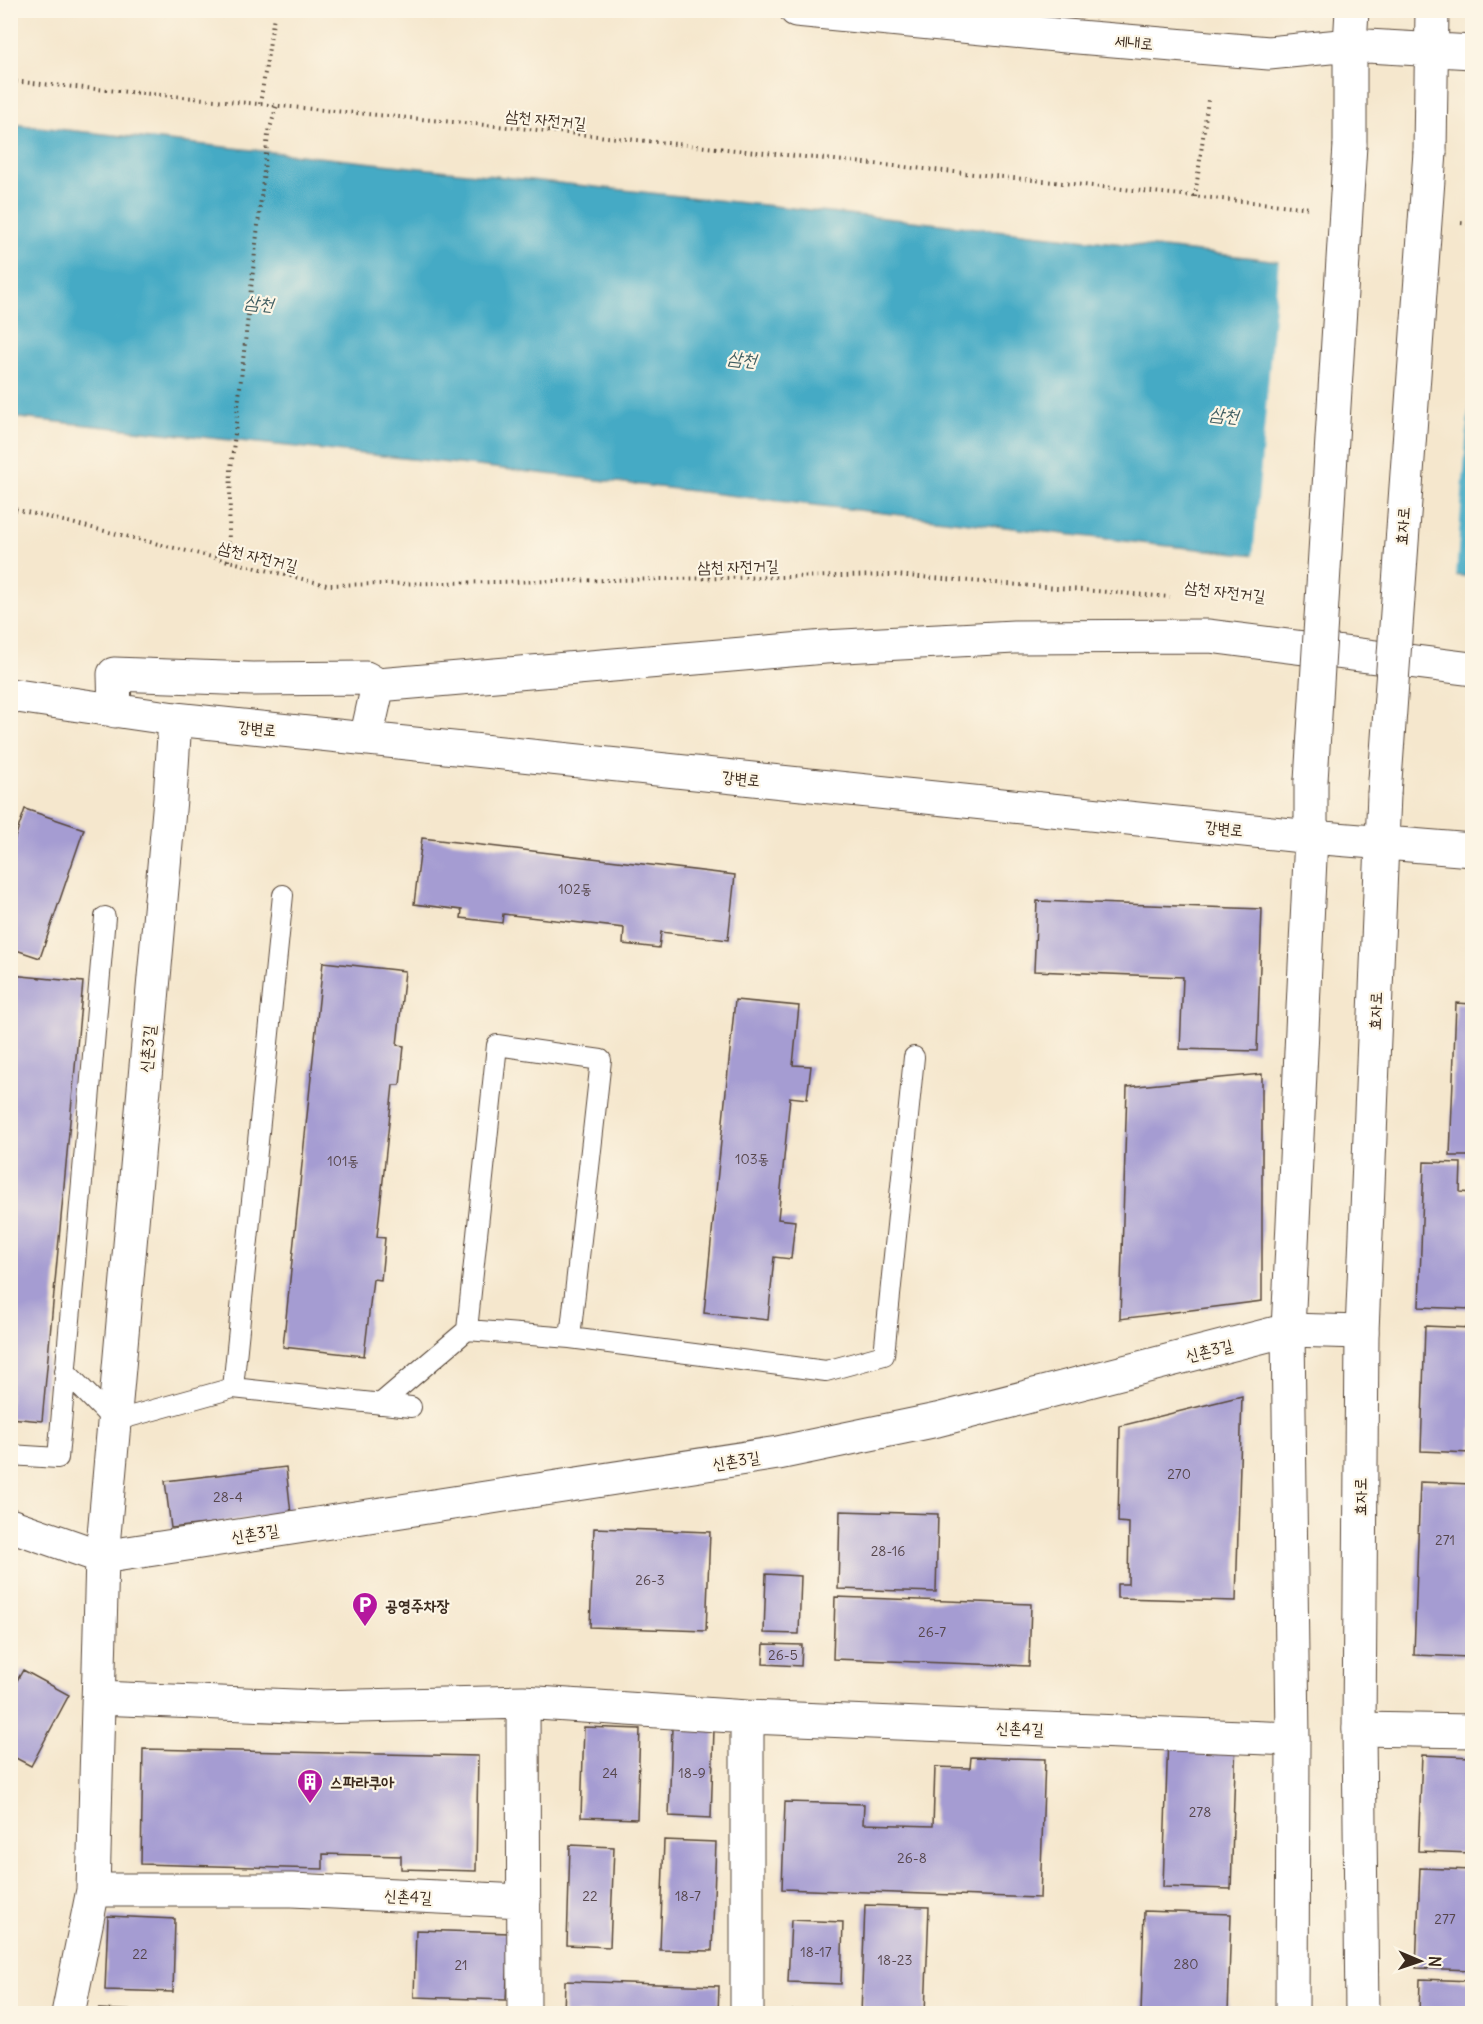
<svg xmlns="http://www.w3.org/2000/svg" width="1483" height="2024" viewBox="0 0 1483 2024" font-family="Delius,'Poor Story',sans-serif">
	<rect width="100%" height="100%" fill="#fcf5e5"/>
	<filter id="ink" filterUnits="userSpaceOnUse"><feTurbulence type="fractalNoise" baseFrequency=".0167" numOctaves="2"/><feDisplacementMap in="SourceGraphic" scale="12" xChannelSelector="R" yChannelSelector="G"/><feConvolveMatrix kernelMatrix="1 2 1 2 8 2 1 2 1" color-interpolation-filters="sRGB"/></filter>
	<filter id="wash" filterUnits="userSpaceOnUse"><feTurbulence type="fractalNoise" baseFrequency=".008" numOctaves="4" result="noise"/><feDisplacementMap in="SourceGraphic" scale="24" xChannelSelector="R" yChannelSelector="G"/><feGaussianBlur stdDeviation="1.35" result="paint"/><feColorMatrix in="noise" values="0 0 0 0 0 0 0 0 0 0 0 0 0 0 0 0 0 1.4 0 .05"/><feComposite in="paint" operator="in"/></filter>
	<g filter="url(#wash)">
		<rect width="100%" height="100%" fill="#f5e7cd"/>
		<!-- water -->
		<path fill="#45aac5" stroke="#406a72" stroke-width="1.5" d="M11,124L1255,258L1472,286V577L1159,545L478,466L11,417Z"/>
		<!-- pier -->
		<path fill="#f5e7cd" d="M1279,258L1472,283V359L1456,578L1253,558Z"/>
		<g id="blocks">
			<!-- building -->
			<path fill="#a59cd2" d="M25,809L84,829L40,958L10,948V852Z
				M422,838L735,875L728,940L661,932L659,948L623,944L624,928L503,914L502,923L461,918L462,910L414,904Z
				M1037,901L1262,909L1257,1051L1180,1049L1183,977L1034,971Z
				M323,962L405,971L397,1045L404,1046L400,1085H393L377,1237L385,1238L381,1280L373,1279L364,1356L283,1347Z
				M11,975L83,982L42,1421L10,1418Z
				M735,1000L799,1006L793,1065L811,1066L807,1099L790,1097L778,1219L795,1221L791,1259L774,1257L768,1320L704,1313Z
				M1456,1003L1472,1004V1156H1450Z
				M1262,1074V1301L1120,1319L1127,1087Z
				M1424,1162L1461,1163L1460,1192L1472,1193V1309L1419,1307Z
				M1425,1326L1472,1328V1453L1421,1451Z
				M1242,1396L1236,1601L1117,1598V1584H1128L1129,1523L1118,1522L1120,1426Z
				M286,1467L291,1514L171,1528L165,1481Z
				M1420,1482L1472,1484V1597L1470,1657L1414,1655Z
				M840,1511L938,1514L936,1592L838,1589Z
				M594,1528L710,1532L706,1631L590,1627Z
				M766,1574L801,1576L799,1634L764,1633Z
				M835,1597L1031,1604L1029,1666L833,1659Z
				M764,1644L802,1645L801,1666L763,1664Z
				M23,1670L69,1695L31,1766L10,1755V1693Z
				M584,1727L640,1729L637,1819L581,1817Z
				M672,1728L714,1729L711,1818L669,1816Z
				M1168,1735L1236,1737L1231,1889L1163,1887Z
				M143,1749L478,1756L476,1871L401,1869V1856L323,1854V1869L141,1864Z
				M1422,1755L1472,1757V1853L1418,1851Z
				M971,1757L1045,1759L1040,1898L782,1889L785,1802L864,1804L863,1824L933,1826L935,1767L970,1768Z
				M664,1840L716,1842L712,1951L660,1950Z
				M570,1845L614,1847L610,1947L567,1945Z
				M1420,1868L1472,1870V1970L1416,1968Z
				M865,1905L929,1907L925,2014H861Z
				M1144,1911L1231,1914L1228,2014H1141Z
				M108,1916L175,1919L173,1992L105,1990Z
				M791,1920L843,1922L841,1984L788,1982Z
				M416,1930L509,1933L506,2000L414,1997Z
				M1420,1979L1472,1981V2014H1419Z
				M565,1981L719,1986L718,2014H564Z
				M98,2009L161,2012L160,2014H98Z
				M793,2010L840,2012V2014H792Z"/>
		</g>
	</g>
	<g filter="url(#ink)">
		<use href="#blocks" fill-opacity="0" stroke="#574638" stroke-width="1.5"/>
		<g fill="none" stroke-linecap="round" stroke-linejoin="round">
			<defs>
				<path id="lane" d="M467,1330L497,1045L601,1060L570,1338
					M65,1371L114,1421L233,1388L411,1407
					M233,1388L283,895
					M380,1404L467,1330L570,1338L826,1371L884,1355L914,1057
					M10,1455L58,1458L105,917"/>
				<path id="street" d="M10,1525L102,1557L778,1453L937,1420L1288,1330L1362,1332
					M99,1698L317,1707L523,1702L747,1717L1293,1739
					M523,1702L524,2014
					M1359,1729L1472,1731
					M93,1890H292L524,1901
					M68,2014L93,1890L102,1557L170,799L175,719
					M747,2014V1717"/>
				<path id="secondary" d="M796,10L1066,36L1269,53L1350,45L1472,52
					M1350,145V45L1352,10
					M1430,152L1432,10
					M10,695L175,719L1311,837L1472,850
					M115,711L114,674L252,679L366,678L378,685
					M366,739L378,685L825,647L1014,637L1209,636L1472,669
					M1292,2014L1293,1739L1288,1330L1311,837V781
					M1362,2014L1359,1729L1362,1332L1384,794"/>
			</defs>
			<!-- lane casing -->
			<use href="#lane" stroke="#574638" stroke-width="22"/>
			<!-- street casing -->
			<use href="#street" stroke="#574638" stroke-width="35"/>
			<!-- secondary casing -->
			<use href="#secondary" stroke="#574638" stroke-width="35"/>
			<!-- path -->
			<path stroke="#574638" stroke-width="4" stroke-dasharray="1.5 4.5" stroke-linecap="butt" d="M10,81L518,128L1311,208
				M260,104L274,16
				M1195,197L1208,100
				M1461,223L1472,224
				M10,508L327,585L895,575L1170,597
				M228,561L231,469L268,135L277,105"/>
			<!-- lane -->
			<use href="#lane" stroke="#fff" stroke-width="20"/>
			<!-- street -->
			<use href="#street" stroke="#fff" stroke-width="33"/>
			<!-- secondary -->
			<use href="#secondary" stroke="#fff" stroke-width="33"/>
			<defs>
				<path id="secondary-bridge" d="M1311,781L1350,145
					M1384,794L1430,152"/>
			</defs>
			<!-- secondary-bridge casing -->
			<use href="#secondary-bridge" stroke="#574638" stroke-width="35" stroke-linecap="butt"/>
			<!-- secondary-bridge -->
			<use href="#secondary-bridge" stroke="#fff" stroke-width="33"/>
		</g>
	</g>
	<!-- icons -->
	<defs>
		<symbol id="parking-pin" viewBox="-11 -11 22 30"><path d="M0 17L-7.5 6A9.5 9.5 0 1 1 7.5 6Z" fill="#b5179e" stroke="#fcf5e5"/><path d="M-3.5-5.5H1a3.5 3.5 0 0 1 0 7H-1V5.5H-3.5ZM-1-3.4V-.6H.8a1.4 1.4 0 0 0 0-2.8Z" fill="#fff"/></symbol>
		<symbol id="building-pin" viewBox="-11 -11 22 30"><path d="M0 17L-7.5 6A9.5 9.5 0 1 1 7.5 6Z" fill="#b5179e" stroke="#fcf5e5"/><path d="M-4-6H4V6H1V3H-1V6H-4ZM-2.5-4.3h1.7v1.8h-1.7ZM.8-4.3h1.7v1.8H.8ZM-2.5-1h1.7V.8h-1.7ZM.8-1h1.7V.8H.8Z" fill="#fff"/></symbol>
	</defs>
	<g fill-rule="evenodd">
		<use href="#parking-pin" x="350" y="1590" width="30" height="40"/>
		<use href="#building-pin" x="295" y="1767" width="30" height="40"/>
	</g>
	<g text-anchor="middle" stroke-width="4.5" stroke-linejoin="round" paint-order="stroke">
		<!-- number labels -->
		<g font-size="14" fill="#56464b">
			<text x="575" y="894">102동</text>
			<text x="752" y="1164">103동</text>
			<text x="343" y="1166">101동</text>
			<text x="1179" y="1479">270</text>
			<text x="228" y="1502">28-4</text>
			<text x="1445" y="1545">271</text>
			<text x="888" y="1556">28-16</text>
			<text x="650" y="1585">26-3</text>
			<text x="932" y="1637">26-7</text>
			<text x="783" y="1660">26-5</text>
			<text x="610" y="1778">24</text>
			<text x="692" y="1778">18-9</text>
			<text x="1200" y="1817">278</text>
			<text x="912" y="1863">26-8</text>
			<text x="590" y="1901">22</text>
			<text x="688" y="1901">18-7</text>
			<text x="1445" y="1924">277</text>
			<text x="816" y="1957">18-17</text>
			<text x="140" y="1959">22</text>
			<text x="895" y="1965">18-23</text>
			<text x="1186" y="1969">280</text>
			<text x="461" y="1970">21</text>
		</g>
		<!-- street labels -->
		<g font-size="16" fill="#3b2a1e" stroke="#fcf5e5">
			<text transform="translate(1134 42) rotate(5)" y="6">세내로</text>
			<text transform="translate(546 119) rotate(6)" y="6">삼천 자전거길</text>
			<text transform="translate(1402 526) rotate(-86)" y="6">효자로</text>
			<text transform="translate(258 556) rotate(14)" y="6">삼천 자전거길</text>
			<text transform="translate(738 566) rotate(-1)" y="6">삼천 자전거길</text>
			<text transform="translate(1225 591) rotate(7)" y="6">삼천 자전거길</text>
			<text transform="translate(257 728) rotate(6)" y="6">강변로</text>
			<text transform="translate(741 778) rotate(6)" y="6">강변로</text>
			<text transform="translate(1224 828) rotate(6)" y="6">강변로</text>
			<text transform="translate(1375 1011) rotate(-88)" y="6">효자로</text>
			<text transform="translate(147 1049) rotate(-85)" y="6">신촌3길</text>
			<text transform="translate(1209 1350) rotate(-14)" y="6">신촌3길</text>
			<text transform="translate(736 1460) rotate(-9)" y="6">신촌3길</text>
			<text transform="translate(1360 1497) rotate(-90)" y="6">효자로</text>
			<text transform="translate(255 1533) rotate(-9)" y="6">신촌3길</text>
			<text transform="translate(1020 1728) rotate(2)" y="6">신촌4길</text>
			<text transform="translate(408 1896) rotate(3)" y="6">신촌4길</text>
		</g>
		<!-- poi labels -->
		<g font-size="16" font-weight="bold" fill="#3b2a1e" stroke="#fcf5e5" text-anchor="start">
			<text x="385" y="1611">공영주차장</text>
			<text x="330" y="1788">스파라쿠아</text>
		</g>
		<!-- water labels -->
		<g font-size="18" font-style="italic" fill="#3f5d61" stroke="#fcf5e5">
			<text transform="translate(259 303) rotate(7)" y="6">삼천</text>
			<text transform="translate(742 359) rotate(7)" y="6">삼천</text>
			<text transform="translate(1224 415) rotate(7)" y="6">삼천</text>
		</g>
	</g>
	<!-- margin -->
	<rect width="1483" height="2024" fill="none" stroke="#fcf5e5" stroke-width="36"/>
	<!-- north arrow -->
	<g transform="translate(1420 1961) rotate(92)" stroke="#fcf5e5" stroke-width="4.5" paint-order="stroke">
	<path d="M0-4.5L10 22L0 15L-10 22Z" fill="#3b2a1e"/>
	<text y="-9" font-size="16" font-weight="bold" text-anchor="middle" fill="#3b2a1e">N</text>
	</g>
</svg>
